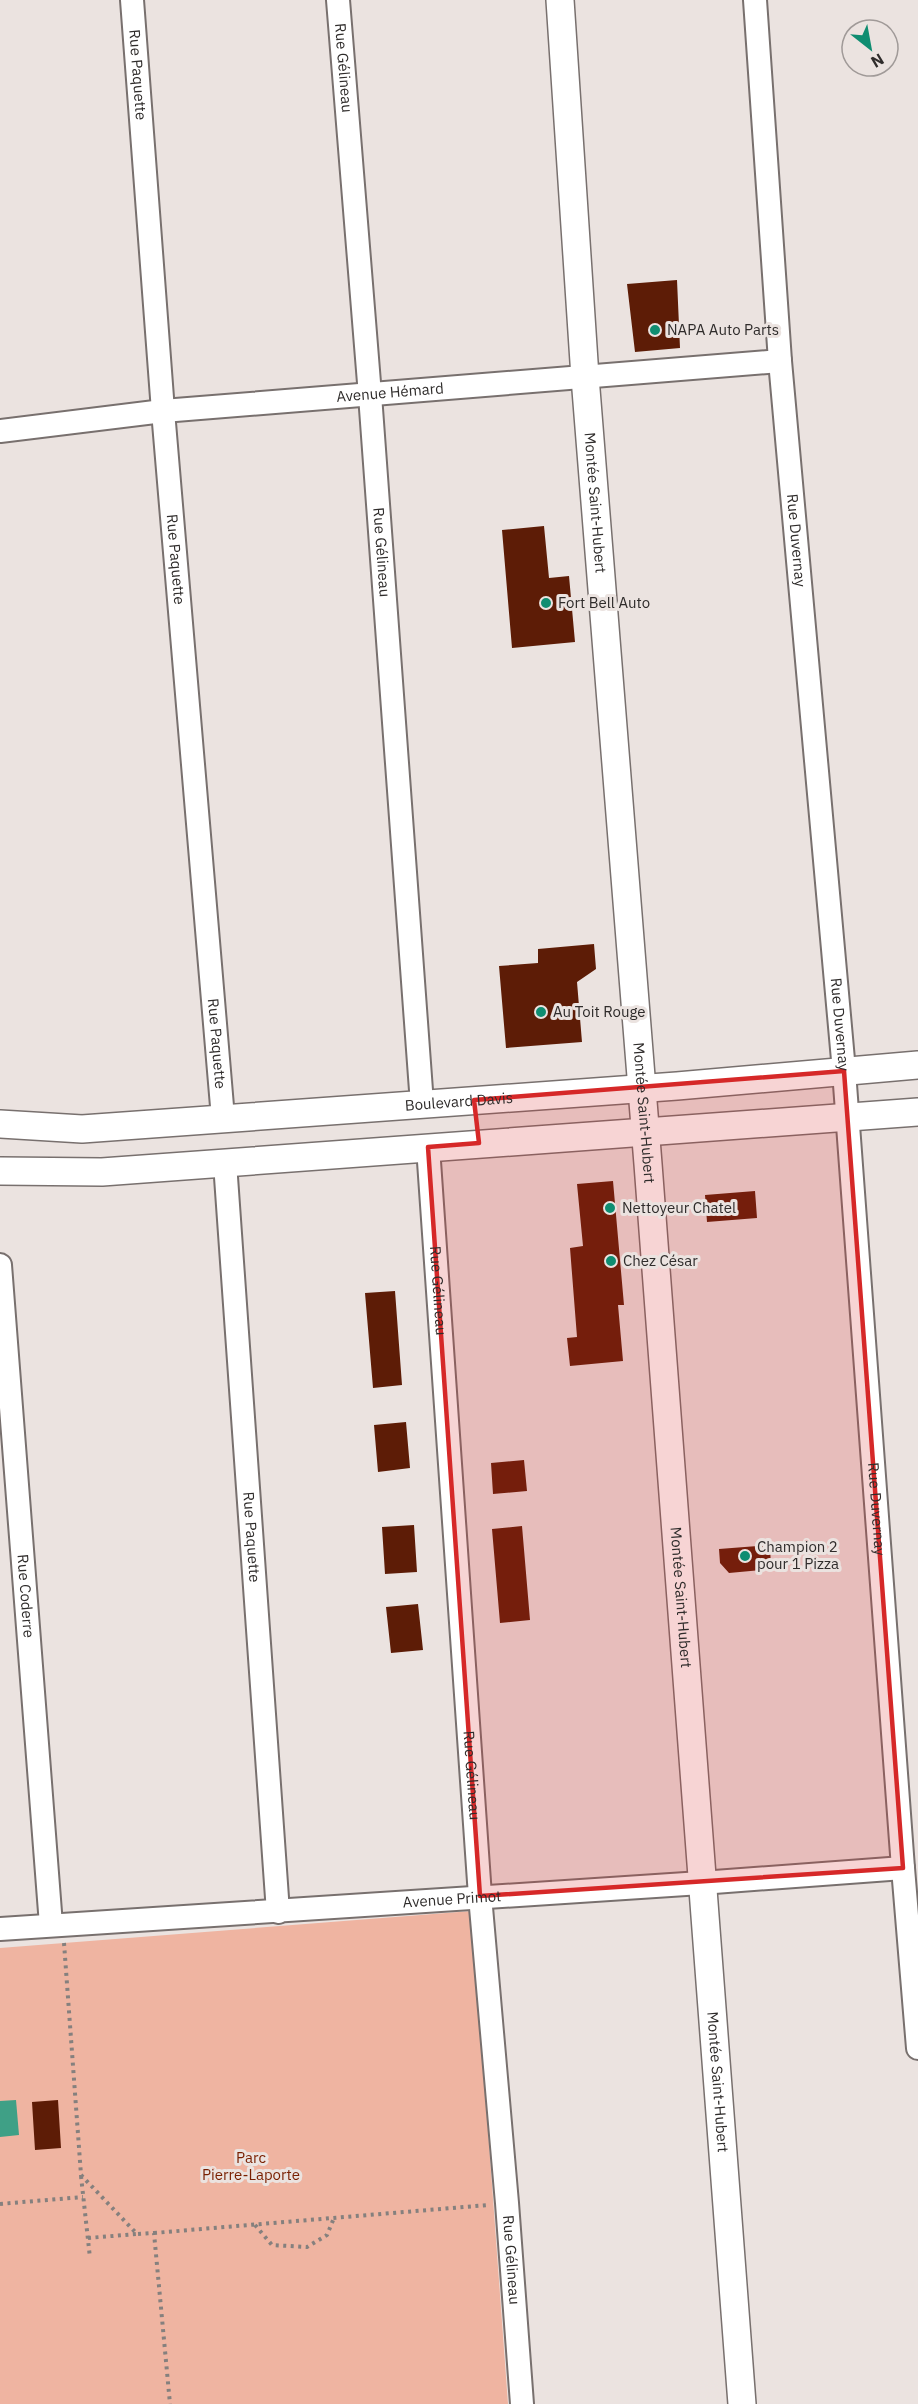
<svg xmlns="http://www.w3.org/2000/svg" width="918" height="2404" viewBox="0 0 918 2404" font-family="'IBM Plex Sans',sans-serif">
	<rect width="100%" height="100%" fill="#ebe3e0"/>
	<!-- green -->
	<path fill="#efb4a1" d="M472,1911L508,2404H0V1948Z"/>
	<!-- water -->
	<path fill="#3fa086" d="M16,2100L19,2135L0,2137V2101Z"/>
	<!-- building -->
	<path fill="#5d1c06" d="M677,280L680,348L635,352L627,284Z
		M544,526L549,578L569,576L575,642L512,648L502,530Z
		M594,944L596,969L577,982L582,1042L506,1048L499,966L538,963V949Z
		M613,1181L624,1305H618L623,1361L570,1366L567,1338L577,1337L570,1248L583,1246L577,1184Z
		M755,1191L757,1218L707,1222L705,1195Z
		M395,1291L402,1385L373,1388L365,1293Z
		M406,1422L410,1468L378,1472L374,1425Z
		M524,1460L527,1491L493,1494L491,1463Z
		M414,1525L417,1572L385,1574L382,1527Z
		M522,1526L530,1620L500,1623L492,1529Z
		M770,1545L771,1569L729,1573L720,1563L719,1549Z
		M418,1604L423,1650L391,1653L386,1607Z
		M58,2100L61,2148L35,2150L32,2102Z"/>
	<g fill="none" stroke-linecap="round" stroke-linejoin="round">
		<defs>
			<g id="minor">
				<path id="s1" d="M132,0L163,411L223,1118"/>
				<path id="s2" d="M338,0L370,395L422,1104"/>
				<path id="s3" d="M755,0L780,361L844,1071L903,1868L918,2048"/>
				<path id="s4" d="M0,431L163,411L780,361"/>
				<path id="s5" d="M428,1147L480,1896L507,2203L522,2404"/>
				<path id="s6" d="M225,1163L278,1912"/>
				<path id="s7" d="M0,1265L51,1925"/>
				<path id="s8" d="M0,1929L701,1883L903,1868"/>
			</g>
			<g id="tertiary">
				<path id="s9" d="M560,0L585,377L648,1164L742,2404"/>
				<path id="s10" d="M0,1124L82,1129L677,1086L918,1065"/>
				<path d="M0,1171L102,1172L918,1112"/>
			</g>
		</defs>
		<!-- minor casing -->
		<use href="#minor" stroke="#78706e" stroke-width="26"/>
		<!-- tertiary casing -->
		<use href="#tertiary" stroke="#78706e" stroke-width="30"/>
		<!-- path -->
		<path stroke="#85807e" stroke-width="4" stroke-dasharray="3 4.5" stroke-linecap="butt" d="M64,1943L81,2175L137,2234L154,2233L170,2404
			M81,2176L90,2258
			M0,2204L83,2197
			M255,2225L272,2245L307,2247L327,2235L334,2218
			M154,2233L488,2205
			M88,2238L136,2234"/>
		<!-- minor -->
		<use href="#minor" stroke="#fff" stroke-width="22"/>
		<!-- tertiary -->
		<use href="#tertiary" stroke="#fff" stroke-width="27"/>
	</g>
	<!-- marked area -->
	<path fill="#d62828" fill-opacity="0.2" stroke="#d62828" stroke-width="4.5" stroke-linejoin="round" d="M844,1071L903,1868L480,1896L428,1147L479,1143L474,1100Z"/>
	<!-- markers -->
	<g fill="#0f8d71" stroke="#ebe3e0" stroke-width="2">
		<circle cx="655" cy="330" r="6"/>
		<circle cx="546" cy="603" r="6"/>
		<circle cx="541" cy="1012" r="6"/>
		<circle cx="610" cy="1208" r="6"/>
		<circle cx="611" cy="1261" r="6"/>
		<circle cx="745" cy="1556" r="6"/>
	</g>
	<g text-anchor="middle" stroke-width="6" stroke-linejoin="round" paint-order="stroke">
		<!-- street labels -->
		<g font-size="15" fill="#2f2c2b" stroke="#ebe3e0">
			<text dy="5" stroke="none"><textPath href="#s2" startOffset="68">Rue Gélineau</textPath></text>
			<text dy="5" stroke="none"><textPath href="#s1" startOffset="75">Rue Paquette</textPath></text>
			<text dy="5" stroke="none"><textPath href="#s4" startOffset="392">Avenue Hémard</textPath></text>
			<text dy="5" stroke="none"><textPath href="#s9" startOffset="504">Montée Saint-Hubert</textPath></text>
			<text dy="5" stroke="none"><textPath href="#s3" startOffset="542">Rue Duvernay</textPath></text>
			<text dy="5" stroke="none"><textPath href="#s2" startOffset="554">Rue Gélineau</textPath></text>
			<text dy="5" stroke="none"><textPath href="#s1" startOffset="561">Rue Paquette</textPath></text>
			<text dy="5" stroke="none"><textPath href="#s3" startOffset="1028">Rue Duvernay</textPath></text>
			<text dy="5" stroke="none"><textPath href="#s1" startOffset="1047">Rue Paquette</textPath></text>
			<text dy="5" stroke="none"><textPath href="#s10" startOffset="460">Boulevard Davis</textPath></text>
			<text dy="5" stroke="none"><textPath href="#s9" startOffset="1116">Montée Saint-Hubert</textPath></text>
			<text dy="5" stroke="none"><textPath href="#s5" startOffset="144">Rue Gélineau</textPath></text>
			<text dy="5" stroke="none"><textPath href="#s3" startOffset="1514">Rue Duvernay</textPath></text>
			<text dy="5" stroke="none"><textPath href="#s6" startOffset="375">Rue Paquette</textPath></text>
			<text dy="5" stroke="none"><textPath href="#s7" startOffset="332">Rue Coderre</textPath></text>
			<text dy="5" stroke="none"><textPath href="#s9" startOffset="1602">Montée Saint-Hubert</textPath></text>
			<text dy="5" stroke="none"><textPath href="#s5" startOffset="630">Rue Gélineau</textPath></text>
			<text dy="5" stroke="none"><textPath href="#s8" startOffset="453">Avenue Primot</textPath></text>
			<text dy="5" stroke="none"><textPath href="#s9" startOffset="2088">Montée Saint-Hubert</textPath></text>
			<text dy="5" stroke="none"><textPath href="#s5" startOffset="1116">Rue Gélineau</textPath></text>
		</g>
		<!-- poi labels -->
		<g font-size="15" fill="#2f2c2b" stroke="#ebe3e0" text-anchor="start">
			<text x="667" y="335">NAPA Auto Parts</text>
			<text x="558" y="608">Fort Bell Auto</text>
			<text x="553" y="1017">Au Toit Rouge</text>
			<text x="622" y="1213">Nettoyeur Chatel</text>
			<text x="623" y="1266">Chez César</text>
			<text x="757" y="1552">Champion 2<tspan x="757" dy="17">pour 1 Pizza</tspan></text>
		</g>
		<!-- park labels -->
		<g font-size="15" fill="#791f00" stroke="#ebe3e0">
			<text x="251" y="2163">Parc<tspan x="251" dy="17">Pierre-Laporte</tspan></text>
		</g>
	</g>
	<!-- north arrow -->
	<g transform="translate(870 48) rotate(149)"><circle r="28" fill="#ebe3e0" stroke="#a09a98" stroke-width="1.5"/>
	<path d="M0-4.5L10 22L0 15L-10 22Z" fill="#0f8d71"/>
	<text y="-9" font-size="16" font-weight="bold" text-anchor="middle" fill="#2f2c2b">N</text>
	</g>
</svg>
